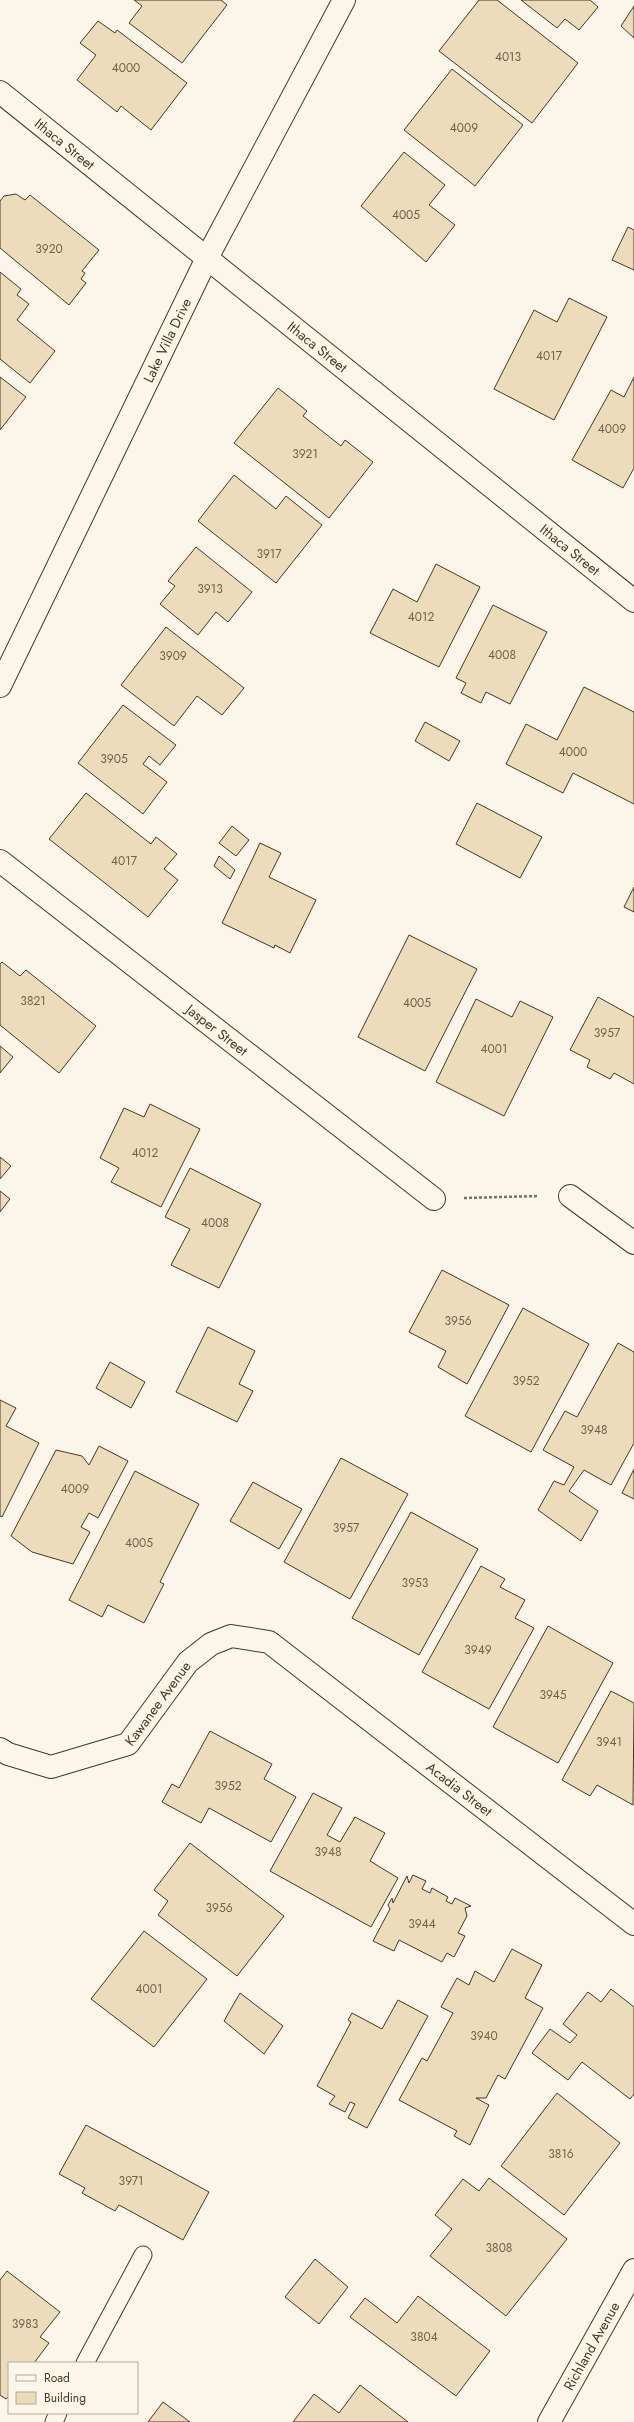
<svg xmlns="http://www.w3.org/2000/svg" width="634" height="2422" viewBox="0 0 634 2422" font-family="Jost,sans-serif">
	<rect width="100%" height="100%" fill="#fbf6e9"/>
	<!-- building -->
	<path fill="#ecdcbc" stroke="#4a3520" d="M134,0H221L227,5L182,63L129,23L142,6Z
		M479,0H497L578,63L532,123L439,51Z
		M521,0H590L598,7L579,30L565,19L557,28Z
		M634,6V38L621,26Z
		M98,21L115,33L117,30L187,83L151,130L121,106L117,112L77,80L96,55L80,43Z
		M452,69L523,125L475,186L404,130Z
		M404,152L445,185L429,205L455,225L426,262L361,206Z
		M16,194L25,200L30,195L99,250L82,271L85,273L81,279L86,283L69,305L0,248V201L4,196Z
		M628,227L634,230V270L612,260Z
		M0,272L21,289L17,295L29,304L17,320L55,351L30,383L0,359Z
		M569,298L607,317L554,420L494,389L534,310L557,322Z
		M0,377L26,397L0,430Z
		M634,377V468L623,488L572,460L611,390L624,397Z
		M278,388L307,411L303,416L341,446L345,440L373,462L329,518L234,443Z
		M234,475L276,509L286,496L322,525L276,583L198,521Z
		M196,547L252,592L228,622L216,612L198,635L160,604L175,586L168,581Z
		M436,564L480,587L439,667L370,633L393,589L417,602Z
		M493,605L547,632L510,704L486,692L481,703L461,693L466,683L456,678Z
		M166,627L244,688L222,715L197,696L174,726L121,685Z
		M584,687L634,712V804L573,773L563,793L506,764L526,724L557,740Z
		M123,705L176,745L160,765L149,756L143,764L167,782L143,814L78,763Z
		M425,722L460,741L449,761L415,741Z
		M86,793L151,844L156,837L177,854L164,869L178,880L148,917L49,839Z
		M477,803L542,837L520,878L456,844Z
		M232,826L249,840L236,856L219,843Z
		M260,843L281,853L269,877L316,900L290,953L275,945L274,948L222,923Z
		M219,856L235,870L230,879L214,866Z
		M634,887V912L624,907Z
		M409,935L477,969L425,1071L358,1037Z
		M2,962L20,976L26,970L96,1026L59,1073L0,1025V964Z
		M598,997L634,1017V1084L614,1073L610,1079L587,1067L590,1060L570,1050Z
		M476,999L512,1017L520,1001L553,1017L504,1116L436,1082Z
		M0,1046L13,1057L0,1073Z
		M150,1104L200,1129L161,1207L111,1182L119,1168L100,1158L124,1108L144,1117Z
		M0,1157L11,1166L0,1179Z
		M190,1168L261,1204L219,1288L171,1265L190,1229L165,1217Z
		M0,1191L10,1199L0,1212Z
		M442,1270L509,1305L467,1384L438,1367L446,1351L409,1332Z
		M523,1308L589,1344L531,1452L465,1416Z
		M208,1327L255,1351L239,1384L253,1391L237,1422L176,1392Z
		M618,1343L634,1352V1443L611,1485L584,1470L569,1491L598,1511L581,1541L538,1510L554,1481L564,1485L574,1467L543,1450L565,1411L577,1417Z
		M110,1362L145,1382L131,1408L96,1388Z
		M0,1400L16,1408L6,1426L39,1443L2,1517L0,1516Z
		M99,1446L128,1461L98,1518L89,1513L81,1527L90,1532L73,1564L32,1552L11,1536L56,1450L82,1456L89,1465Z
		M341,1458L408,1494L350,1599L284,1562Z
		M634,1469V1499L622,1493Z
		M135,1471L199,1504L160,1582L164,1584L144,1623L108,1605L102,1617L69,1600Z
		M253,1482L302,1509L279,1549L230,1521Z
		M411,1512L478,1549L419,1655L352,1618Z
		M481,1566L505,1579L500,1587L525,1600L515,1618L534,1628L489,1709L422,1672Z
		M548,1626L613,1663L558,1763L493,1727Z
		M611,1691L634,1703L633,1805L597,1785L590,1796L562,1780Z
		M210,1731L272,1764L264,1779L296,1797L271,1842L209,1808L201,1823L162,1802L172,1784L179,1788Z
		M313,1793L342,1808L327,1835L340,1842L355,1817L385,1833L370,1861L398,1878L371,1927L270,1871Z
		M190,1843L284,1916L237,1976L158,1915L168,1901L154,1890Z
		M413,1875L426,1881L422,1889L430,1893L432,1888L448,1897L446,1901L452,1904L455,1898L471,1906L465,1908L467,1916L458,1933L465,1936L454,1957L447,1953L442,1962L399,1940L394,1951L373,1941L390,1909L388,1905L392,1898L393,1903L407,1876L409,1883Z
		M144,1931L207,1979L154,2047L91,1999Z
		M512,1949L542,1965L525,1998L543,2008L505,2079L498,2075L486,2098H476L489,2105L470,2145L454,2136L457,2131L399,2100L422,2058L427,2061L453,2013L441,2007L457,1978L469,1985L475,1971L494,1982Z
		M611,1989L634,2007V2094L630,2099L582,2062L568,2080L532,2053L550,2029L570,2043L577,2035L563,2024L588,1992L601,2002Z
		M240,1993L283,2026L264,2054L224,2021Z
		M398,2000L428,2016L367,2128L348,2118L355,2104L350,2102L345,2112L329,2104L335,2096L317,2086L351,2022L348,2020L352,2013L382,2029Z
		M557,2093L620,2143L564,2215L501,2166Z
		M86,2125L209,2192L183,2240L119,2205L115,2211L82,2193L85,2188L59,2174Z
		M489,2178L567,2239L506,2316L430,2256L452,2229L435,2215L463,2179L479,2191Z
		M315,2259L348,2287L319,2324L285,2297Z
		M7,2271L60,2312L40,2337L49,2343L34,2363H9V2396L6,2399L0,2395V2280Z
		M418,2296L490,2351L456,2396L350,2317L365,2298L397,2323Z
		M360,2385L408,2422H293L314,2394L339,2413Z
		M163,2402L190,2422H148Z"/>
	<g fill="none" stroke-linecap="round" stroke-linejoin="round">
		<defs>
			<path id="service" d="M85,2363L143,2255
				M54,2422L58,2413"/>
			<g id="minor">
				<path id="s1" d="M0,92L634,601"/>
				<path id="s2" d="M0,686L207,258L344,0"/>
				<path id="s3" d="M0,861L434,1199"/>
				<path d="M570,1196L634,1243"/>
				<path id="s4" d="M0,1749L8,1754L51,1767L128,1744L188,1662L211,1644L231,1636L269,1642L634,1924"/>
				<path id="s5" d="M549,2422L634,2270"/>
			</g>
		</defs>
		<!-- service casing -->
		<use href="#service" stroke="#4a3520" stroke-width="19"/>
		<!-- minor casing -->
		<use href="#minor" stroke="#4a3520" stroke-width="24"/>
		<!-- path -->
		<path stroke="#7f6f5c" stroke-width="2.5" stroke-dasharray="3 2" stroke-linecap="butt" d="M464,1198L539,1196"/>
		<!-- service -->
		<use href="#service" stroke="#fbf6e9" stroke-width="17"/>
		<!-- minor -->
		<use href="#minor" stroke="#fbf6e9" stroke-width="22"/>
	</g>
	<g text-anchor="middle" stroke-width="3" stroke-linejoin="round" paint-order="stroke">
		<!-- number labels -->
		<g font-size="12" fill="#725f47">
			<text x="508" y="61">4013</text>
			<text x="126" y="72">4000</text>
			<text x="464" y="132">4009</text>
			<text x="406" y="219">4005</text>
			<text x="49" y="253">3920</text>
			<text x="549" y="360">4017</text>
			<text x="612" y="433">4009</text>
			<text x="305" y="458">3921</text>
			<text x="269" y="558">3917</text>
			<text x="210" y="593">3913</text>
			<text x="421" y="621">4012</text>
			<text x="502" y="659">4008</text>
			<text x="173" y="660">3909</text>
			<text x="573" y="756">4000</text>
			<text x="114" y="763">3905</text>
			<text x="124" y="865">4017</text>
			<text x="33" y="1005">3821</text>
			<text x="417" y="1007">4005</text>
			<text x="607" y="1037">3957</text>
			<text x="494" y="1053">4001</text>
			<text x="145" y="1157">4012</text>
			<text x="215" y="1227">4008</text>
			<text x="458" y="1325">3956</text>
			<text x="526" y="1385">3952</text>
			<text x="594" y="1434">3948</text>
			<text x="75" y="1493">4009</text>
			<text x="346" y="1532">3957</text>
			<text x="139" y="1547">4005</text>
			<text x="415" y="1587">3953</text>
			<text x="478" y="1654">3949</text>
			<text x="553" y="1699">3945</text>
			<text x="609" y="1746">3941</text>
			<text x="228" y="1790">3952</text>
			<text x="328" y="1856">3948</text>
			<text x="219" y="1912">3956</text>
			<text x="422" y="1928">3944</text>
			<text x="149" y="1993">4001</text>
			<text x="484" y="2040">3940</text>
			<text x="561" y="2158">3816</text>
			<text x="131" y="2185">3971</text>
			<text x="499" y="2252">3808</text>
			<text x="25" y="2328">3983</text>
			<text x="424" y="2341">3804</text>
		</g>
		<!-- street labels -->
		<g font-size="14" fill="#4a3520" stroke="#fbf6e9">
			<text dy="5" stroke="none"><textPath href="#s1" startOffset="83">Ithaca Street</textPath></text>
			<text dy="5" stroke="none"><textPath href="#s2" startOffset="384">Lake Villa Drive</textPath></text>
			<text dy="5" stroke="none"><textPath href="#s1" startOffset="407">Ithaca Street</textPath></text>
			<text dy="5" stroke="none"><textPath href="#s1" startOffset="731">Ithaca Street</textPath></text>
			<text dy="5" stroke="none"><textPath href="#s3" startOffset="275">Jasper Street</textPath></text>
			<text dy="5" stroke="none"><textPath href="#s4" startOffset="185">Kawanee Avenue</textPath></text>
			<text dy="5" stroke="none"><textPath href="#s4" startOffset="566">Acadia Street</textPath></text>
			<text dy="5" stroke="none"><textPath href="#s5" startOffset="87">Richland Avenue</textPath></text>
		</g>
	</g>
	<!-- legend -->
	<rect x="8" y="2362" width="130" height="52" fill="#fbf6e9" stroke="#b4a999"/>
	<rect x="16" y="2375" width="20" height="6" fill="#fbf6e9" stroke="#b4a999"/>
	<text x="44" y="2382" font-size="12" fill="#4a3520">Road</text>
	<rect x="16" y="2392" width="20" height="12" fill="#ecdcbc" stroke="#b4a999"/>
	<text x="44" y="2402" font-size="12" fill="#4a3520">Building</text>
</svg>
